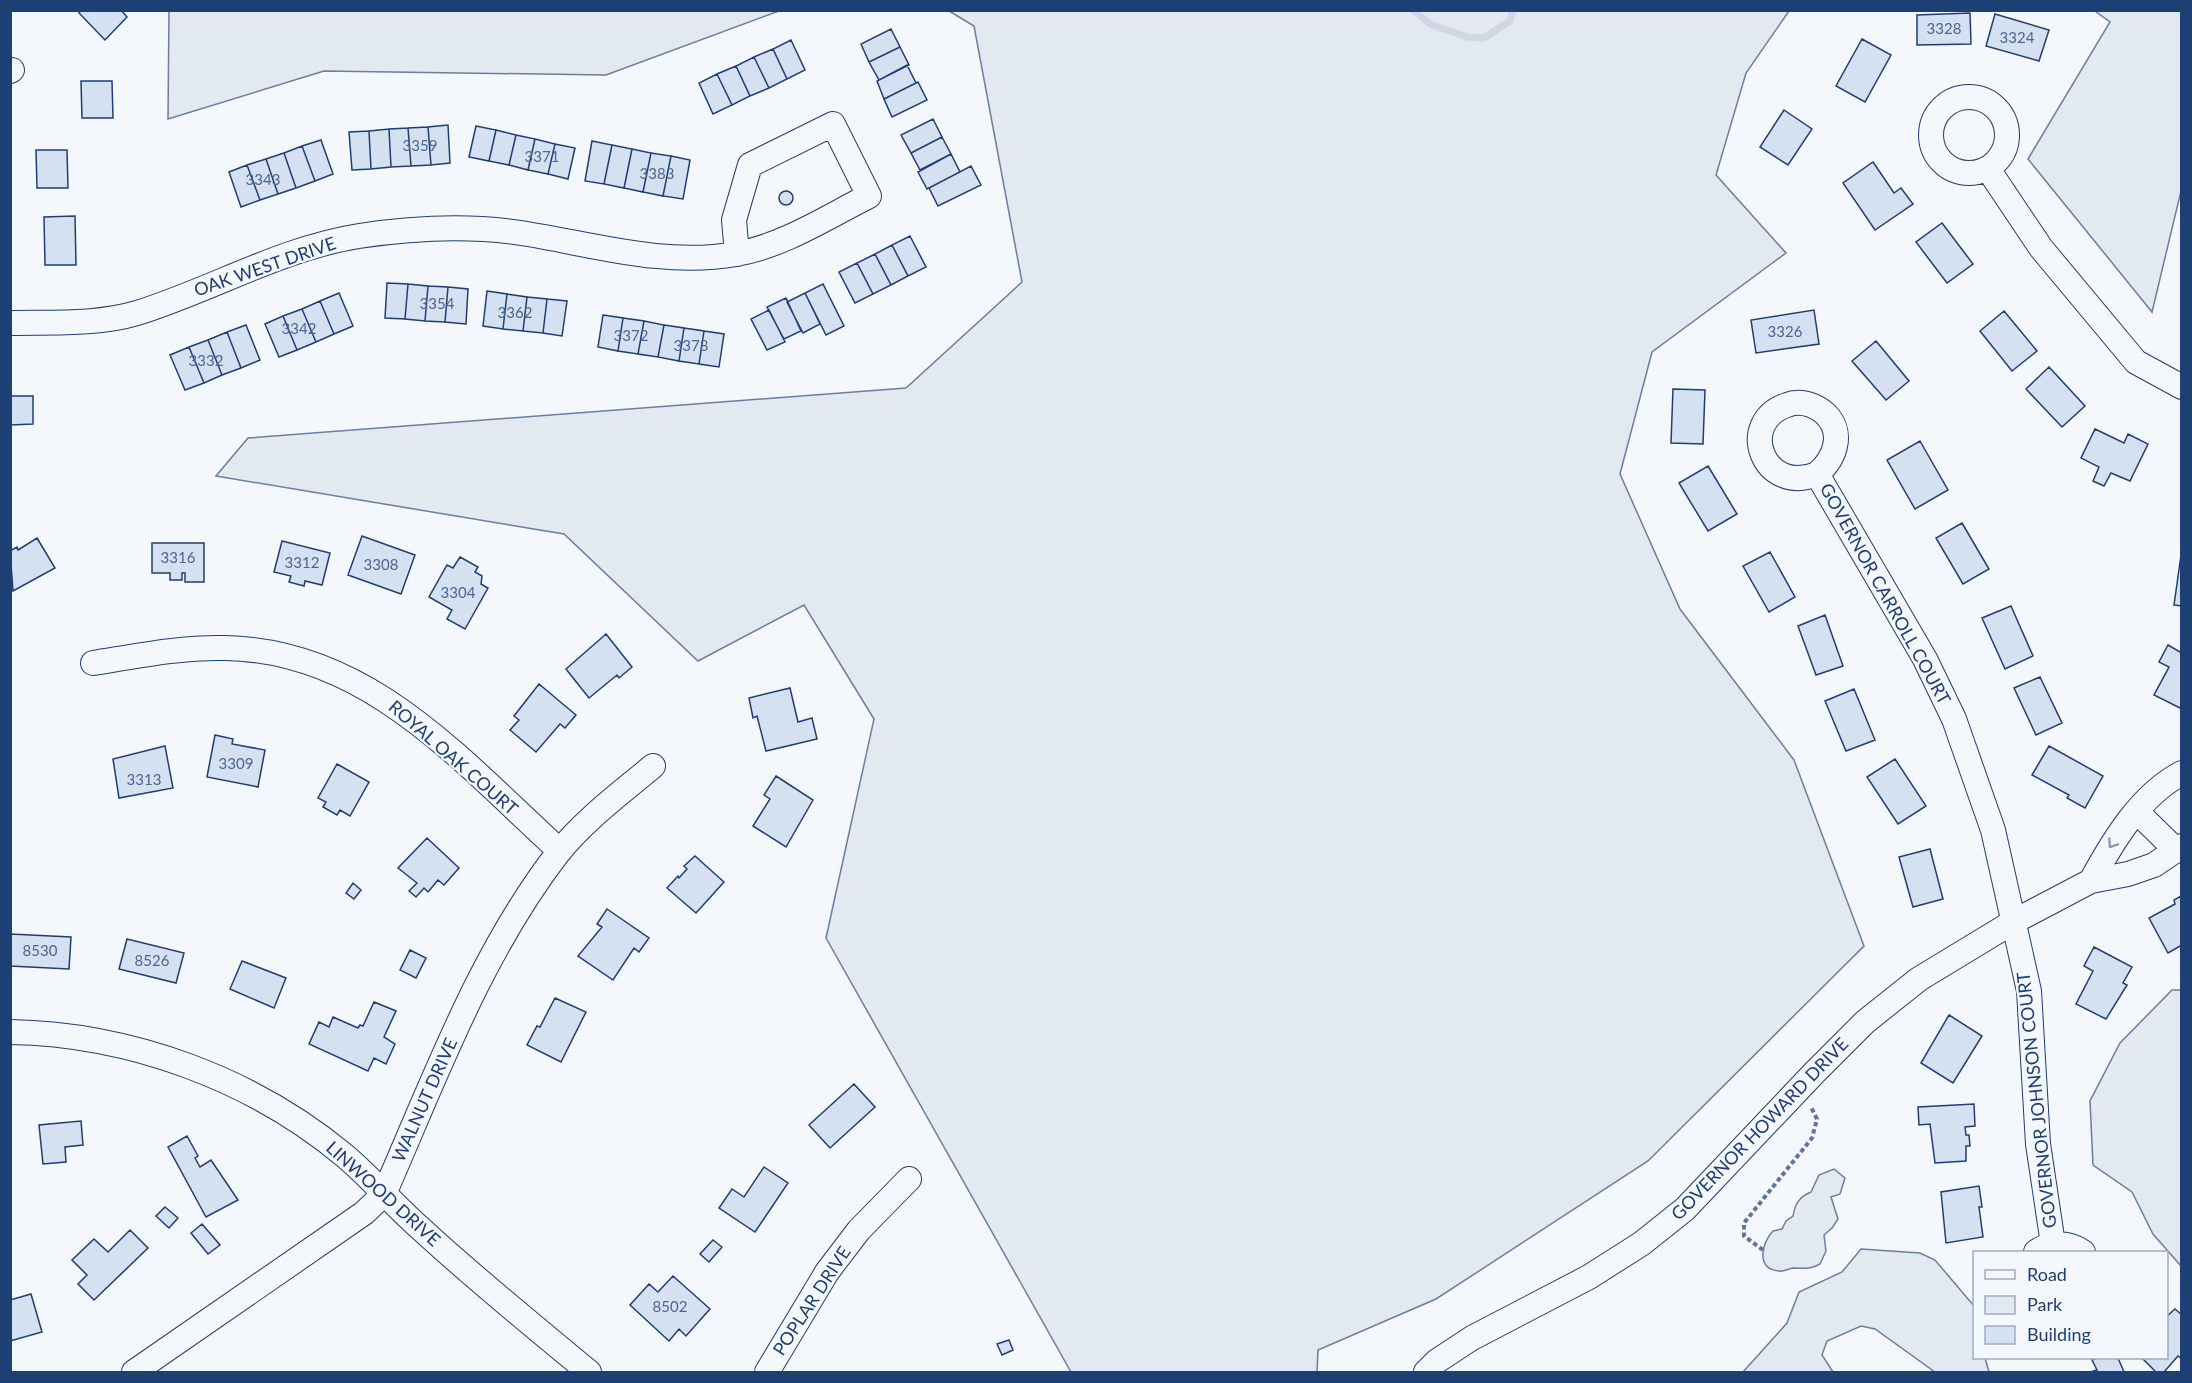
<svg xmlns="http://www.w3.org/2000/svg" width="2192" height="1383" viewBox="0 0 2192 1383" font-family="Lato,sans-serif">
	<rect width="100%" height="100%" fill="#f4f7fb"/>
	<!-- green -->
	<path fill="#e3e9f0" stroke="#687fa3" stroke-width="1.5" d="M169,11V10L779,11L606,75L324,71L168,119Z
		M949,11H1789L1746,73L1716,175L1786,253L1652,352L1620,474L1680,609L1794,760L1864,946L1648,1161L1436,1299L1318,1350L1317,1372H1071L826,938L874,719L804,605L698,661L564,534L216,476L248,438L906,388L1022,282L974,26Z
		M2095,11H2181V191L2152,312L2028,159L2110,22Z
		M2172,990H2182L2181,1266L2153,1234L2132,1192L2093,1165L2090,1101L2120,1043Z
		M1834,1169L1845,1178L1840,1194L1831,1197L1838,1219L1832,1228L1824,1235L1826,1251L1820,1264C1809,1270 1804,1268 1793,1268C1788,1269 1783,1272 1779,1271C1755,1269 1762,1242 1773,1231L1782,1229L1786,1221L1793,1216C1795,1204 1799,1197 1811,1192L1819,1175Z
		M1861,1249L1920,1253L1935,1260L1974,1306V1358H1985L1989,1372H1935L1875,1329L1861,1326L1827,1341L1822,1355L1833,1372H1743L1787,1323L1799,1292L1842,1272Z"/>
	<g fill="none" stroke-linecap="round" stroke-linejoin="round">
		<!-- stream -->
		<path stroke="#cfd7e4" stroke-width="7" d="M1413,10L1430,24L1467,37L1484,38L1510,21L1513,10"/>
	</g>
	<!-- building -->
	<path fill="#d5e0f0" stroke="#1d3f73" stroke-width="1.5" d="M81,10H121L127,17L105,40L79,13Z
		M1970,13L1971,44L1917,45V15Z
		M1995,14L2049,30L2039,61L1986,46Z
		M891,29L900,47L869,62L861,44Z
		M1862,39L1891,55L1865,102L1836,86Z
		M791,40L805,70L787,79L773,49Z
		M900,47L909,65L879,80L869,62Z
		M773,49L787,79L769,88L754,57Z
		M754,57L769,88L750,96L736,66Z
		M907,65L916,83L884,99L877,81Z
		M736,66L750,96L732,105L717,74Z
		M717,74L732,105L713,114L699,83Z
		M81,81H112L113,118H82Z
		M918,82L927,100L892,117L884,99Z
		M1784,110L1812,129L1788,165L1760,147Z
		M933,119L942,137L911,153L901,135Z
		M448,125L450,163L431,165L428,127Z
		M476,126L496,130L489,161L469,157Z
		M428,127L431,165L411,166L408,128Z
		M408,128L411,166L391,167L389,129Z
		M389,129L391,167L371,169L369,131Z
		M496,130L516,135L509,165L489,161Z
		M369,131L371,169L352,170L349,132Z
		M516,135L535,139L528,170L509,165Z
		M942,137L951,154L920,170L911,153Z
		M535,139L555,144L548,174L528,170Z
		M321,140L333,174L315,181L302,146Z
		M592,141L612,145L604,184L585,181Z
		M555,144L575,148L568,179L548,174Z
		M612,145L632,149L624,188L604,184Z
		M302,146L315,181L296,188L284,153Z
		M632,149L651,153L643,192L624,188Z
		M36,150H67L68,188H37Z
		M284,153L296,188L278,194L266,159Z
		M651,153L671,156L663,196L643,192Z
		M951,154L960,172L927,189L918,172Z
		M671,156L690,160L683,199L663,196Z
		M266,159L278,194L260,200L247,165Z
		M1873,162L1894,193L1901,188L1913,204L1875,230L1843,183Z
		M247,165L260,200L241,207L229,172Z
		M971,166L981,185L938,206L929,188Z
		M779 198a7 7 0 1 1 14 0a7 7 0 1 1-14 0Z
		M75,216L76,265H45L44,217Z
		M1942,223L1973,264L1947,283L1916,242Z
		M910,236L926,267L908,276L892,245Z
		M892,245L908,276L891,285L875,254Z
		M875,254L891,285L873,294L857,263Z
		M857,263L873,294L855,303L839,272Z
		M387,283L408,284L405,319L385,318Z
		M408,284L428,286L425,321L405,319Z
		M823,284L844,326L826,335L805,293Z
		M428,286L448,287L445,322L425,321Z
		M448,287L468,289L466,324L445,322Z
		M487,291L507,294L503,329L483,326Z
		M339,293L353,326L334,334L320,301Z
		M805,293L820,324L803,333L787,302Z
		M507,294L527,297L523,331L503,329Z
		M527,297L547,299L543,333L523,331Z
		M786,298L801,331L784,339L767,307Z
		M547,299L567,301L562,336L543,333Z
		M320,301L334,334L316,342L302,309Z
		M302,309L316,342L297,350L283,316Z
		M769,310L785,342L767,350L751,319Z
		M1814,310L1819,344L1756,353L1751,320Z
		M2004,311L2037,351L2012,371L1980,331Z
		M603,315L623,318L618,351L598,347Z
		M283,316L297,350L279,357L265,324Z
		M623,318L644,321L638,354L618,351Z
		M644,321L664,325L658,357L638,354Z
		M246,325L260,360L241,368L227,332Z
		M664,325L684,328L679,361L658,357Z
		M684,328L704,331L699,364L679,361Z
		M704,331L724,334L719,367L699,364Z
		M227,332L241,368L222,375L208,340Z
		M208,340L222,375L204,383L189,347Z
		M1876,341L1909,381L1886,400L1852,361Z
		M189,347L204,383L185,390L170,355Z
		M2049,367L2085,406L2062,427L2026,389Z
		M1673,389L1705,390L1703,444L1671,443Z
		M10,396H33V424L10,425Z
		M2095,429L2124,443L2128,434L2148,444L2130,481L2111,473L2104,486L2093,481L2099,467L2081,458Z
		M1920,441L1948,490L1915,509L1887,460Z
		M1708,466L1737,514L1708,531L1679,483Z
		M1962,523L1989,569L1963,584L1936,538Z
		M362,536L415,555L401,594L348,575Z
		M37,538L55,568L13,591L10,551L17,547L18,550Z
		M282,541L330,553L322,585L305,581L304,586L289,582L291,576L274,572Z
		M152,543H204V582H185V573H182V580H170V573H152Z
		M2182,548V606L2174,605Z
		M1770,552L1795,597L1769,612L1743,566Z
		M460,557L478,567L475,572L482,576L481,584L488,588L465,629L447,619L452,610L429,597L447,565L453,568Z
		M2011,606L2033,656L2005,669L1982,618Z
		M1825,615L1843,666L1816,675L1798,626Z
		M606,634L632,667L619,678L617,675L589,698L566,669Z
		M2168,645L2180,652L2182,649V709L2154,695L2169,667L2159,662Z
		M2040,677L2062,723L2036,735L2014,688Z
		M539,684L576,715L565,728L560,724L536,752L510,730L519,720L514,716Z
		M790,688L798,722L812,718L817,739L766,751L757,716L753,718L749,698Z
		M1854,689L1875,740L1846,751L1825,701Z
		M215,735L233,739L232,744L265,750L258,787L207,777Z
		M165,746L173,788L119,798L113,759Z
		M2049,746L2103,776L2085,808L2067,798L2069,795L2032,775Z
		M1895,759L1926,806L1898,824L1867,777Z
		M337,764L369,782L350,816L340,810L337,815L323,807L326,802L318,798Z
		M776,776L813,800L786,847L753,826L770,799L764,795Z
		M427,838L459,868L444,885L438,880L428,892L424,888L416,897L409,891L417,883L398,868Z
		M1930,849L1943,899L1913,907L1899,857Z
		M695,856L724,882L696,913L667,888L678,876L679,878L687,869L684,866Z
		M353,883L361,890L354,899L346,893Z
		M2181,896L2182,945L2168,953L2149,918L2175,904L2174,900Z
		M607,909L649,938L639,952L634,948L613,980L578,956L602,927L597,924Z
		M10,934L71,937L69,969L10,966Z
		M127,939L184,953L176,983L119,969Z
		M2094,947L2132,967L2123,983L2127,985L2106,1019L2076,1004L2093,971L2084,966Z
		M410,950L426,958L416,978L400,970Z
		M242,961L286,978L274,1008L230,989Z
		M555,998L586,1012L561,1062L527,1045L537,1026L540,1027Z
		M374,1002L396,1011L384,1037L395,1044L386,1064L374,1058L368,1071L309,1044L319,1022L329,1027L333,1017L358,1028L360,1025L363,1026Z
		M1949,1015L1982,1036L1953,1083L1921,1063Z
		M854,1084L875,1107L830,1148L809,1125Z
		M1974,1104L1975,1126L1965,1127L1966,1135H1969L1970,1146H1966V1161L1935,1163L1930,1124L1919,1125L1918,1107Z
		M81,1121L83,1145L65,1147L66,1162L43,1164L39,1125Z
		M187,1136L198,1156L195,1158L200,1167L211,1160L238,1200L206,1217L168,1147Z
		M764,1167L788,1183L755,1232L719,1208L732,1189L744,1197Z
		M1979,1186L1982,1207H1979L1983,1237L1946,1243L1941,1192Z
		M165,1207L178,1218L169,1228L156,1216Z
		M202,1224L220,1245L208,1254L191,1233Z
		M130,1230L148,1248L94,1300L78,1284L87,1275L72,1260L94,1239L108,1252Z
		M713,1240L722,1247L709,1262L700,1254Z
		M673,1276L710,1309L686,1336L679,1329L669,1341L630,1305L649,1284L658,1292Z
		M31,1294L42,1332L10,1341V1300Z
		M2175,1309L2182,1315V1359L2178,1356L2164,1372H2156L2142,1358H2166V1317Z
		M1009,1340L1013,1350L1002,1355L997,1344Z
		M2097,1358H2118L2124,1372H2090L2097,1370L2092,1360Z"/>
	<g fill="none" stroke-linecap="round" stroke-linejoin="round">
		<defs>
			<path id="minor" d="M10,71L12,70
				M1931 135a38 38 0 1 1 76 0a38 38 0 1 1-76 0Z
				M1988,169L2041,248L2136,362L2182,387
				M10,323C51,322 97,325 137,313C211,290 282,248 359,236C412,228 468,225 521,233C592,244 664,267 736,254C783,246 827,217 869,196L833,124L750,165L734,220L737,254
				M1817,474C1837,457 1845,429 1822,411C1812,404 1799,400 1787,405C1736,422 1763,496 1817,474L1925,659L1954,719L1993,830L2029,991L2038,1144L2053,1244
				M93,663C137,656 181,647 225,648C368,650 461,761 560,851
				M2137,812L2177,851
				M2091,881C2113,841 2140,795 2182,773
				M10,1032C130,1034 253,1079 345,1156C371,1178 394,1205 420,1228C474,1278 532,1325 589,1372
				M2036,1252C2051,1241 2069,1242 2083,1252
				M134,1372L364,1213L384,1194C435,1078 480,954 558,853C584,820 621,793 653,766
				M767,1372L827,1272L859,1230L909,1179
				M1426,1372L1437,1361L1472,1338L1589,1277L1641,1244L1685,1209L1815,1072L1865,1022L1919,979L2013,922L2091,881L2128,874L2154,865L2182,846"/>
		</defs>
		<!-- minor casing -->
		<use href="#minor" stroke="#1d3f73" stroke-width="26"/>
		<!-- path -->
		<path stroke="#5e769c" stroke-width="4" stroke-dasharray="4.5 3" stroke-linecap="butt" d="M1763,1250L1744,1236V1223L1812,1138L1817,1119L1811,1107"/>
		<!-- minor -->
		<use href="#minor" stroke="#f4f7fb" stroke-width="24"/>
	</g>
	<!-- one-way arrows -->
	<defs><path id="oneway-chevron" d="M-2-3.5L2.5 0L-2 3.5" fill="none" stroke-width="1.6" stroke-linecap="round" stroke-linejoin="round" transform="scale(1.5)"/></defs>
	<use stroke="#889bb7" href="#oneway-chevron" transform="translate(2112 844) rotate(124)"/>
	<g text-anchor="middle" stroke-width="4.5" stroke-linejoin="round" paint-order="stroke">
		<!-- number labels -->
		<g font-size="15" fill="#4b6792">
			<text x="1944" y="34">3328</text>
			<text x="2017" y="43">3324</text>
			<text x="420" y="151">3359</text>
			<text x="542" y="162">3371</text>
			<text x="657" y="179">3383</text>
			<text x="263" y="185">3343</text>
			<text x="437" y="309">3354</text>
			<text x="515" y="318">3362</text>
			<text x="299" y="334">3342</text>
			<text x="1785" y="337">3326</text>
			<text x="631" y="341">3372</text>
			<text x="691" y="351">3378</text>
			<text x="206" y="366">3332</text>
			<text x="178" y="563">3316</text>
			<text x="302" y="568">3312</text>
			<text x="381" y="570">3308</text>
			<text x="458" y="598">3304</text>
			<text x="236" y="769">3309</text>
			<text x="144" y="785">3313</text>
			<text x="40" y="956">8530</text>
			<text x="152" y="966">8526</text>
			<text x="670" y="1312">8502</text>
		</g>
		<!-- street labels -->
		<g font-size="18" fill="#1d3f73" stroke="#f4f7fb">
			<text transform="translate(265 267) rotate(-19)" y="6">OAK WEST DRIVE</text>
			<text transform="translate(1885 594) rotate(61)" y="6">GOVERNOR CARROLL COURT</text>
			<text transform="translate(453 758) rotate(41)" y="6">ROYAL OAK COURT</text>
			<text transform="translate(425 1100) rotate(-66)" y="6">WALNUT DRIVE</text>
			<text transform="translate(2037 1100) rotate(-96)" y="6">GOVERNOR JOHNSON COURT</text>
			<text transform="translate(1760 1129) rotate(-46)" y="6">GOVERNOR HOWARD DRIVE</text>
			<text transform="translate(383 1194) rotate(42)" y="6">LINWOOD DRIVE</text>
			<text transform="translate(812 1301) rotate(-57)" y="6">POPLAR DRIVE</text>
		</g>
	</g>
	<!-- border -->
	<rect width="2192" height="1383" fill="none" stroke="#1d3f73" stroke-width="24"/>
	<!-- legend -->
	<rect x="1973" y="1251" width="195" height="108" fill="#f4f7fb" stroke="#9eadc5" stroke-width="1.5"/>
	<rect x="1985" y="1270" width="30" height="9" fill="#f4f7fb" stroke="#9eadc5" stroke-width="1.5"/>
	<text x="2027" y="1281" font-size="18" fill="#1d3f73">Road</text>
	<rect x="1985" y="1296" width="30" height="18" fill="#e3e9f0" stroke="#9eadc5" stroke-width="1.5"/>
	<text x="2027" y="1311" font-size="18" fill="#1d3f73">Park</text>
	<rect x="1985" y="1326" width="30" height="18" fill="#d5e0f0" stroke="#9eadc5" stroke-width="1.5"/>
	<text x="2027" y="1341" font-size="18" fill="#1d3f73">Building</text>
</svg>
